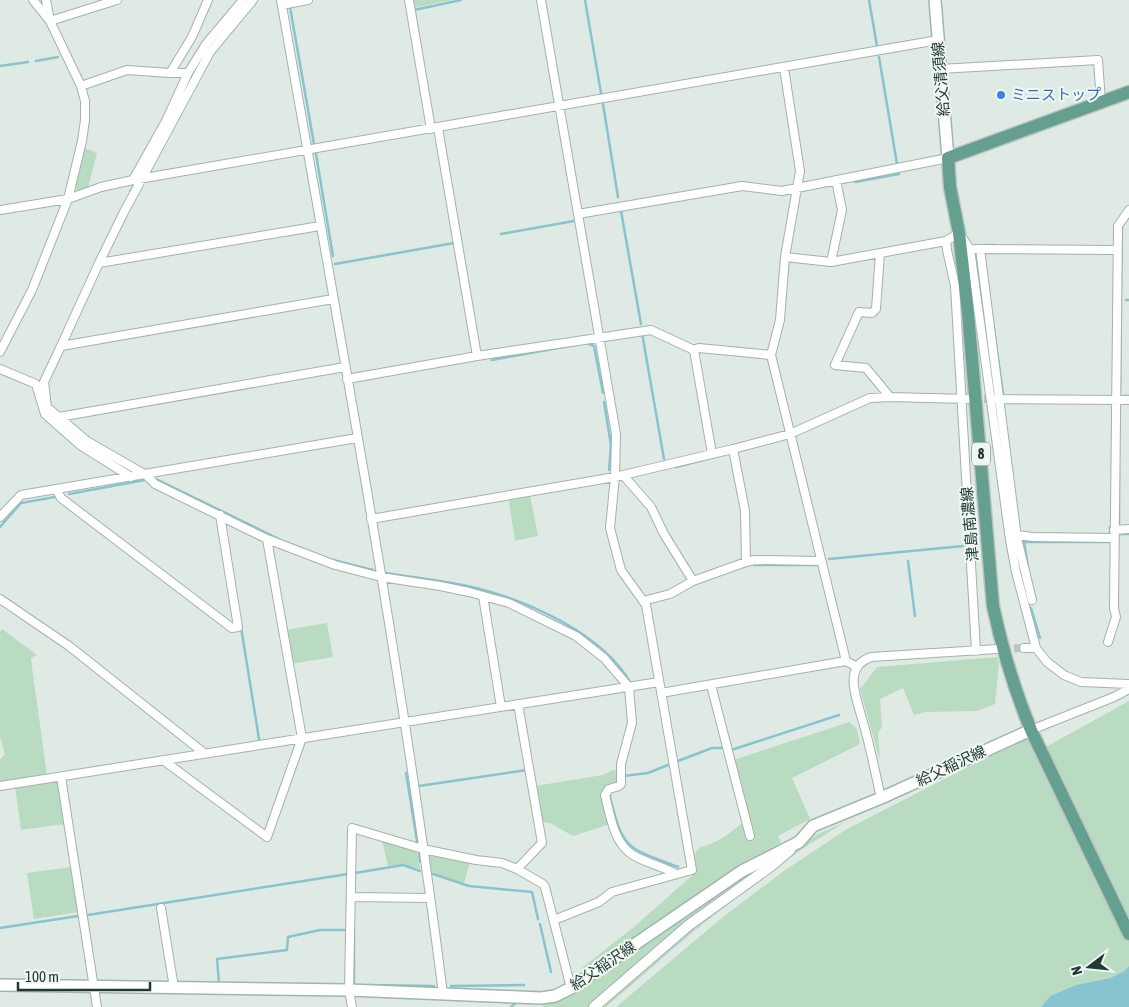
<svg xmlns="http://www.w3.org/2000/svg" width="1129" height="1007" viewBox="0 0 1129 1007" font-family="'Asap Condensed','Noto Sans JP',sans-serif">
	<rect width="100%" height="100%" fill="#dfeae5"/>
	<!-- green -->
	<path fill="#b8dbc2" d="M412,0H452L413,8Z
		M84,148L97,153L88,188L79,191L74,187Z
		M530,495L538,536L515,541L509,502L510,498Z
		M327,623L333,657L290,664L285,630Z
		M2,629L37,655L31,658L32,667L47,775L0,782V760L5,754L0,737V632Z
		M997,657L999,664L995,704L977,711L925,712L914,715L903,688L880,699L882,727L878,733L880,761L860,689L877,667Z
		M1129,701V966L1123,972L1110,978L1076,985L1050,996L1041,1007H616L723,917L784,871L847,829L966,768L1035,734L1044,748Z
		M849,722L857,729L860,744L792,778L810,819L778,836L781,843L771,848L607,957L598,961L583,971L582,968L635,926L696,872L694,855L700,847C714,845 733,832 743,822L747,839L752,838L731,761Z
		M614,770L619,772V783L608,788L610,824L573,836L550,823L541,822L535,786L603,775Z
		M55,781L58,783L64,824L21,830L15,787Z
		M845,822L802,849L736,898L694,931L606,1007H601L693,928L798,847L818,834Z
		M382,840L417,851L420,869L403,864L388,866Z
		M429,854L470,862L464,883L430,872L427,856Z
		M774,856L738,882L587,1007H543L549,997Z
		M71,867L78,912L34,919L27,873Z"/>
	<!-- water -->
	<path fill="#88c4cf" d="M1129,966V1007H1041L1050,996L1076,985L1110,978L1123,972Z"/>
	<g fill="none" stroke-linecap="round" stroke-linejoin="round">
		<!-- stream -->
		<path stroke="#88c4cf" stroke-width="2.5" d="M585,0L601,93
			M869,0L877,46
			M290,7L314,144
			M415,13L414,10L461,0
			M879,57L897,164
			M36,61L58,57
			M0,66L28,62
			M185,92L201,61
			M603,104L618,197
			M316,154L333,256
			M855,182L899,174
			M130,192L134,185
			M621,211L641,324
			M501,234L574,221
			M983,245H994
			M335,264L454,243
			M1121,292L1122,225L1129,217
			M1126,300H1129
			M990,302L1003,394
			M642,333L664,459
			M587,343L594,346L603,393
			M492,360L569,346
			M1120,388L1121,303
			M1123,396H1129
			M604,402L611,445L609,470
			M97,451L122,467
			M676,467L723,455
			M156,479L283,541L300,548
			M69,494L145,480
			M1119,525V471
			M0,527L21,503L55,497
			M1110,535V527
			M1118,536L1120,534H1129
			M329,559L373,570
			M829,559L963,546
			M908,561L915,616
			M754,565H817
			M1028,567L1024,542H1110
			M386,573C416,578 447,581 476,588C529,601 602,634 630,682
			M1031,608L1040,638
			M241,627L259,739
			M728,751L839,715
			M678,761L712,748H722
			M406,773L417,841
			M624,776L648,773L668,765
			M419,786L527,770
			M609,793C623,850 625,847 678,867
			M419,851L420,862
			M355,873L403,865L420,871
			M433,874L469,886L532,892L538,919
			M88,915L348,874
			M540,924L551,972
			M0,928L78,916
			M354,930V985H355
			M219,983L217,959L287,950L288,937L320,930H348
			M368,985L434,986
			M451,986L524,985
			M511,1007L518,1001"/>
		<!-- minor-tunnel -->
		<path stroke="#b9c7c1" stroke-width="8" stroke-dasharray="8 4" stroke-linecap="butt" d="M972,399H986
			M1002,649L1024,648"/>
		<defs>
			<path id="minor" d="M33,0L50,21L117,0
				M253,0L210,52L124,212L99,263L320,226
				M281,0C339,331 401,661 443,994
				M409,0L431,129
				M541,0L616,434L615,477L610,528L621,570L646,605L692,870L612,892L599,902L554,920
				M282,5L308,0
				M784,68L800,171L785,257L780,320L771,355L846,661
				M940,69L1098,60L1101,102
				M170,73H188
				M81,86L127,70L170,73L192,37L208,0
				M438,128L477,356
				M133,180L166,121L188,73L206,44L243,0
				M0,210L68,199L101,187L133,180L938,40
				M578,214L742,186L782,191L948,158
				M975,249L1117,250
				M980,249L1017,538L1032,600
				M880,253L876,309L872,313L859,312L835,365L866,368L890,397
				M785,257L831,262L946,241
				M831,262L842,210L836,180
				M333,299L61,346L44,382L47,407L87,441L146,475L155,484L267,539L335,565L381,577L440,586L469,592L509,603L576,636L604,658L629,687L632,723L621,764V784L619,786L609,789L605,795C610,815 614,844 633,855C646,863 662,866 676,874
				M61,346L99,263
				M694,350L712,454
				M0,352L32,290L68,199L82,141L85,120V101L81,86L50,21L46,0
				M0,369L36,384L45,414L80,445L131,477
				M347,379L477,356L651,330L694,350L699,348L771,355
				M996,399L1129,400
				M59,417L345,367
				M733,449L745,511L746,562
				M623,475L651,507L664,534L693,581
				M56,489L61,498L232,628L238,627L220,515
				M0,517L21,495L357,438
				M371,519L615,477L733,449L790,434L870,398L890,397L967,399
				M1114,530L1129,529
				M1017,535L1033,537L1114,538
				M483,596L501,707
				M0,599L69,646L204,753
				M643,601L670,594L693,581L746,562L755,560L821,561
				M1108,642L1116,617L1114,608L1118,226L1129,210
				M1024,648H1036
				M976,651L955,286L947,250L946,241L959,233L970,249L1010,540L1016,572L1036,648L1047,662L1064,675L1081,682L1129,684
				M711,685L750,836
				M661,693L846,661L857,667
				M1031,730L1114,697L1129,689
				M163,760L267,837L302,738L267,539
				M61,777L97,1007
				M0,786L659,682
				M881,798C876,776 872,755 866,733C863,719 851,689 854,676C855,666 863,660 871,657L997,649
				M517,869L542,843L518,704
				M352,897L430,898
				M161,908L174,988
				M352,1007L349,990L352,828L423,849L476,860L502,863L517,869L543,884L545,887L571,988"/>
			<path id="tertiary" d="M594,1007L689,925L771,866L790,850"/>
			<path id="secondary" d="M935,0L948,158
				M0,985L349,990L541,998L555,996L571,988L742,871L799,842L813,826L881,798L1031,730"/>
			<path id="primary" d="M1129,92L948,158L950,187L959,233L968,313L993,606C1002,648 1014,689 1031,730L1129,934"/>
		</defs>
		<!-- minor casing -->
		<use href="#minor" stroke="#a2b2ac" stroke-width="10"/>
		<!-- tertiary casing -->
		<use href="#tertiary" stroke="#a2b2ac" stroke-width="12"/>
		<!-- secondary casing -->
		<use href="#secondary" stroke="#9fb6ad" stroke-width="14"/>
		<!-- primary casing -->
		<use href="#primary" stroke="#bcc4c2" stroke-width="15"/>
		<!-- minor -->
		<use href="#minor" stroke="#fff" stroke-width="8"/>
		<!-- tertiary -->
		<use href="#tertiary" stroke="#fff" stroke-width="10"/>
		<!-- secondary -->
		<use href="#secondary" stroke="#fff" stroke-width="11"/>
		<!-- primary -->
		<use href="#primary" stroke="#659f90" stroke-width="12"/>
	</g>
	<!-- markers -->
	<circle fill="#3f7fe0" stroke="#f0f7f3" stroke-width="2" cx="1001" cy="95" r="5"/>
	<g text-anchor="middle" stroke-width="4" stroke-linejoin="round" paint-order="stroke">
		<!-- shield labels -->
		<rect fill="#f0f7f3" stroke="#5f736d" stroke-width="1" x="972" y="442.5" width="18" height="23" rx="4"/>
		<g font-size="14" font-weight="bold" fill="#213a33">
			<text x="981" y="459">8</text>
		</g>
		<!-- street labels -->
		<g font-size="15" fill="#213a33" stroke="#f0f7f3">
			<text transform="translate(941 79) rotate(-95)" y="5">給父清須線</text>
			<text transform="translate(970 524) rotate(-95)" y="5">津島南濃線</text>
			<text transform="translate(951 766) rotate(-25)" y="5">給父稲沢線</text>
			<text transform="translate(603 966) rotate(-34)" y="5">給父稲沢線</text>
		</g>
		<!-- shop labels -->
		<g font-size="15" fill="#366cbe" stroke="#f0f7f3" text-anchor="start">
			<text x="1011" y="100">ミニストップ</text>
		</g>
	</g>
	<!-- north arrow -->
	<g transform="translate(1089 967) rotate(254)" stroke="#f0f7f3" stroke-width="4" paint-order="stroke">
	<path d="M0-4L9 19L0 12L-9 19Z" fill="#213a33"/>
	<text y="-8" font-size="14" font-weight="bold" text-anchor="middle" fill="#213a33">N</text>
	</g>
	<!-- scale -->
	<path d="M18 982v8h132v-8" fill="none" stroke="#213a33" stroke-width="2.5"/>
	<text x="25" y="982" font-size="15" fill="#213a33" stroke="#f0f7f3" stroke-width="4" paint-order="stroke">100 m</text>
</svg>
